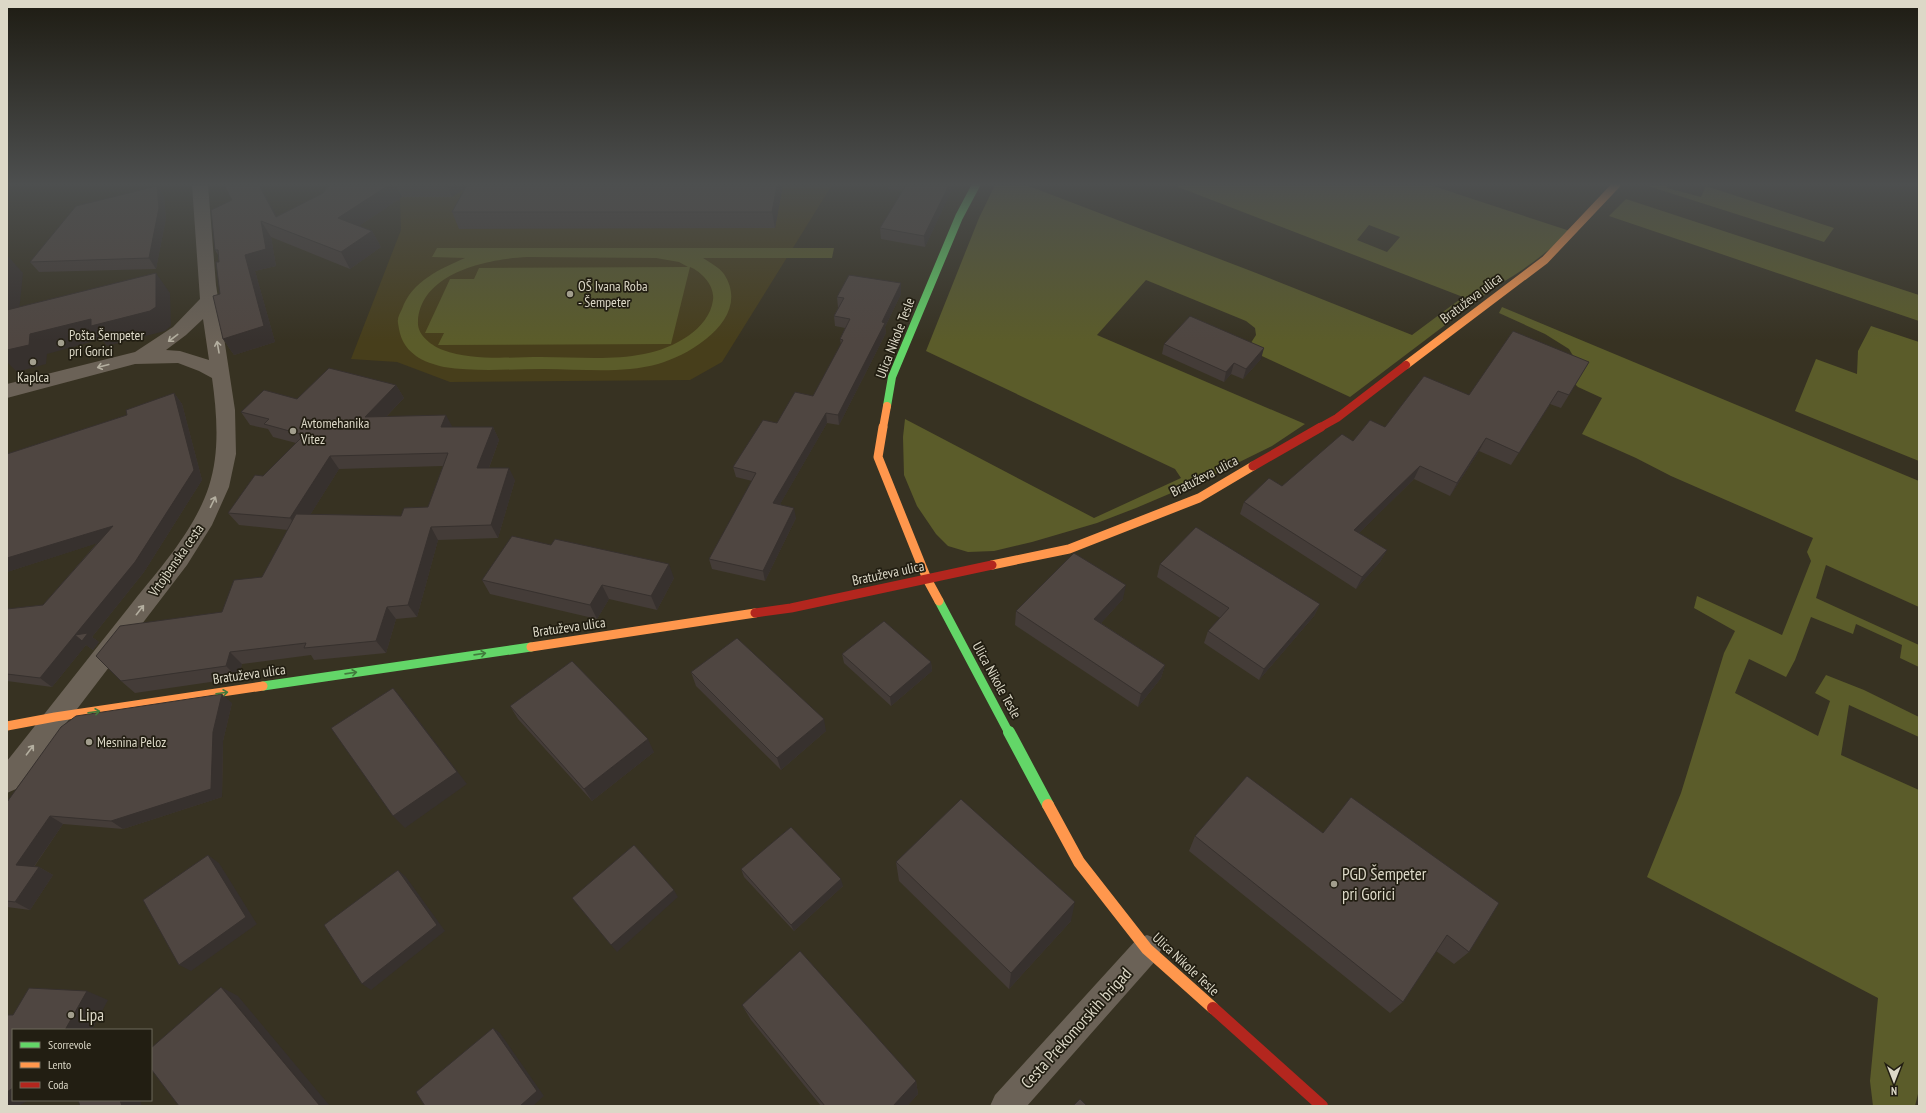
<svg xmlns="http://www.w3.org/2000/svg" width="1926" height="1113" viewBox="0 0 1926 1113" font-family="'PT Sans Narrow',sans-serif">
	<rect width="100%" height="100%" fill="#373222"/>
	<!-- built -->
	<path fill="#473e1b" d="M351,185H832L722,362L690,380L450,382L397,362L351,359L401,230L400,199L364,198Z"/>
	<!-- green -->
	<path fill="#5b5c2a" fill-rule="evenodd" d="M995,185H1026L1251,271L1412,335L1463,297L1173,185H1430L1570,231C1548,252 1524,270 1498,285L1350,397L1247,349L1256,335L1255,328L1246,321L1146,280L1097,335L1305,424L1272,446L1209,477L1136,508L1097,523L1032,542L994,551L968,552L948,546L936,534L917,506L904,475L903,437L905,419L1094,518L1181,478L1175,469L926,351L979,218ZM1369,225L1400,237L1387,252L1357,240Z
		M1645,185H1667V188L1701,197L1706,186L1834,228L1824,242Z
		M1626,199L1919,295V321L1609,216Z
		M437,248H834L832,258H703C709,262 719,267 724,274C752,317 693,354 658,364C622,374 581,369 544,369C511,369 476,372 444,367C436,365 422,361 416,356C404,347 400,338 398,323C397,318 400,313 402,309C412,281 440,269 465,258L432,257ZM527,257L656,258L679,262L688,267L479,268L474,279H450L425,333H444L438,345L671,344L690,267C702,272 715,286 713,300C711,315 701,327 688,336C646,365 591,357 541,357C509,357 473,361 443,350C432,346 417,335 418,322C420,273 487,259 527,257Z
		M1502,307L1919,481V607L1826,565L1816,598L1919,645V667L1900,658L1902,645L1856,624L1853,634L1811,617L1795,660L1786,677L1749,659L1735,693L1818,736L1830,701L1815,693L1826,675L1864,690L1919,717V737L1849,705L1841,755L1919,790V1090L1915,1106H1873L1870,1081L1878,998L1647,877L1681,793L1724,653L1735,631L1694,608L1697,596L1782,635L1811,561L1807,552L1813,538L1671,476L1636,458L1582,434L1602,398L1578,387L1571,380L1578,364L1569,349L1545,334L1499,313Z
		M1871,326L1919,342V461L1795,411L1816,359L1857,374L1858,351Z"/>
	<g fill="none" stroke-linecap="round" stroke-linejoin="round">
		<!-- street -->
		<path fill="#6b6257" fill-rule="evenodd" d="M192,185H208L216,285L235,410L236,454L229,487L212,525L187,565L16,789L7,793V761C48,710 88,658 129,607C158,570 194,532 209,486C220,452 217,414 212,378L199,371L178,363L135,364L7,398V384L135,352L173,327L200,299ZM203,319L209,360L180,351L166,350L186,335Z
			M1147,935L1157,939L1161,949L1157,959L1027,1106H990L995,1095L1137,939Z"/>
		<!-- fast-far2 -->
		<path stroke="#63d668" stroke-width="8" d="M887,406L892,377L959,217L976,185"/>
		<!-- fast-far1 -->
		<path stroke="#63d668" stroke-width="9" d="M939,601L1009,733
			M263,686L531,647"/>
		<!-- fast -->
		<path stroke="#63d668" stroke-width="12" d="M1009,732L1048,805"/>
		<!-- slow-far2 -->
		<path stroke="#ff974d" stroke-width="8" d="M1406,365L1545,260L1616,185
			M883,428L887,406"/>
		<!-- slow-far1 -->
		<path stroke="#ff974d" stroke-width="9" d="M883,427L878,457L927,579L939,601
			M992,565L1069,549L1199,498L1253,466
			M531,647L755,613
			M7,726L55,717L263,686"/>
		<!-- slow -->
		<path stroke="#ff974d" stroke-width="12" d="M1048,805L1079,862L1147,949L1213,1008"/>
		<!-- jam-far2 -->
		<path stroke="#b3261e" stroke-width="8" d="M1319,428L1337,418L1406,365"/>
		<!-- jam-far1 -->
		<path stroke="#b3261e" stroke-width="9" d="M1253,466L1321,427
			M755,613L791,608L992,565"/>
		<!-- jam -->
		<path stroke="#b3261e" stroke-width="12" d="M1213,1008L1322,1106"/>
	</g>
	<!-- wall -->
	<path fill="#443c38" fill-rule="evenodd" d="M329,185H783L775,228L459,229L452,212L465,188L452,197H402L359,226L372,231L381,247L350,269L271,237L276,266L255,271L275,342L234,355L223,339L220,294L219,262L218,255L215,250L232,200L277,216L323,193Z
		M888,185H954L925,247L881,239L880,228L902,191L888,189Z
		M157,186L164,196L166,218L156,269L39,272L30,262Z
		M901,283V294L885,327L886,333L839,425L827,423L780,504L796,518L765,581L712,569L709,559L752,481L736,477L733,467L777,423L813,396L841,345L840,339L845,328L835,326L834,316L838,308L837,297Z
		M1164,344L1261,359L1243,379L1231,374L1224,382L1162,354Z
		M1589,362L1561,408L1550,404L1511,465L1479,451L1450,496L1414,479L1359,533L1387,550L1380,562L1356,589L1240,514L1244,502L1282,486L1353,441L1385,427L1469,395Z
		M396,385L404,398L386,417L452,427H493L499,440L489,468L515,480L498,538L438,540L417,617L396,619L386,653L314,660L311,655L242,664L238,678L135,693L121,681L222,612L262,577L288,530L239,525L228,513L263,476L296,443L273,437L268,429L250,425L241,412L297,399ZM443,466L428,507L401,516L310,515L339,469Z
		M174,393L182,404L202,480L144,572L92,637L99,642L93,650L86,645L52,687L7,681V609L43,605L97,543L7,572V454L127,415Z
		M551,545L674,578L657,610L609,599L597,619L490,594L482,580Z
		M1160,564L1320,604L1314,616L1259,680L1204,643L1208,631L1220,618L1157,577Z
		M1123,599L1101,623L1165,665L1161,678L1138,707L1015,625L1016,611Z
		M842,654L931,662L932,671L891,706L844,663Z
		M691,672L826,731L781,770L696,686Z
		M232,703L223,741L222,797L123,829L63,824L34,867H39L53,875L30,910L7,907V802Z
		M510,706L654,752L592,801L518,719Z
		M1247,776L1469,952L1454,964L1436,951L1403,1002L1390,1013L1189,851L1195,836Z
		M896,862L1071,921L1009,989L899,881Z
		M741,869L843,886L794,931L744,877Z
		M742,1005L916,1081L918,1094L907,1106H821L751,1020Z"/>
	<!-- shaded-wall -->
	<path fill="#37312e" d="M259,185H260L286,233L276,217Z
		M389,185H396L402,197L347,234L338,218Z
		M447,185H470L452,197Z
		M777,185H783L775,228L772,212Z
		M949,185H954L925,247L924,236Z
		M157,186L164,196L166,218L156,269L149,258Z
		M261,221L271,237L276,266L255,271L275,342L234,355L223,339L245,255Z
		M372,231L381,247L350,269L341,252Z
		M7,255L23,273L17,332L7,321Z
		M156,273L170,293L171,326L165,331L107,346L102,339L47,354L46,364L17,372L8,363H7V348L30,334Z
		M901,283V294L885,327L886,333L839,425L838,415Z
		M1264,348L1261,359L1243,379L1246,369Z
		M1234,363L1231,374L1224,382L1226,372Z
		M396,385L404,398L373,430L365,417Z
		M174,393L182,404L202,480L144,572L92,637L99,642L93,650L86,645L52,687L40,678L75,635Z
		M826,413L827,423L775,513L773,503Z
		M446,415L453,428L441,427Z
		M493,427L499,440L484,481L477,468Z
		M1486,438L1479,451L1450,496L1457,483Z
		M330,456L339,469L300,531L290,518Z
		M1420,466L1414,479L1349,543L1354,530Z
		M509,468L515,480L498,538L491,525Z
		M794,508L796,518L765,581L763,571Z
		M113,526L123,535L7,572V558Z
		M431,527L438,540L417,617L408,605Z
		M1387,550L1380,562L1356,589L1362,577Z
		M669,564L674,578L657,610L651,596Z
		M602,585L609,599L597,619L590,605Z
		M1126,585L1123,599L1092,633L1094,619Z
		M1320,604L1314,616L1259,680L1264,669Z
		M387,607L396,619L386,653L376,641Z
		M230,652L242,664L238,678L226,666Z
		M931,662L932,671L891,706L890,697Z
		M1165,665L1161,678L1138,707L1141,694Z
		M393,688L404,701L467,784L405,828L393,816Z
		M222,694L232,703L223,741L222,797L123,829L111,821L213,732Z
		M824,719L826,731L781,770L777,758Z
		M648,739L654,752L592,801L584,789Z
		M50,816L63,824L30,872L16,865Z
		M208,855L219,863L257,924L191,971L179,965Z
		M39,867L53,875L30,910L15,902Z
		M398,870L406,877L445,931L371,990L362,984Z
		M841,879L843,886L794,931L791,925Z
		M674,890L678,897L617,952L611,945Z
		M1075,902L1071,921L1009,989L1011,973Z
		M221,987L238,996L330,1106H320Z
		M87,991L108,1000L92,1030H65Z
		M493,1028L500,1033L544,1096L533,1106H520Z
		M916,1081L918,1094L907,1106H893Z
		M13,1088V1100H29L18,1106H7V1092Z
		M120,1100H140L142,1106H122Z"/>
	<!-- building -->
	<path fill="#4f4641" stroke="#37312e" d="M224,185H259L276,217L323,193L329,185H389L338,218L372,231L341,252L261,221L266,249L245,255L264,326L223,339L213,296L220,294L216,262H219L218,250H215L211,210L232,200Z
		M467,185H777L772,212H452Z
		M906,185H949L924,236L880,228Z
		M157,186L159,208L149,258L30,262L76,206Z
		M156,273V307L150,311L91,326V319L30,334L29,345L7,350V310Z
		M849,275L901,283L882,322L885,323L838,415L826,413L773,503L794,508L763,571L709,559L756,473L733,467L763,420L777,423L795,392L813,396L843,340L840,339L850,319L834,316L844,298L837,297Z
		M1190,316L1264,348L1246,369L1234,363L1226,372L1164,344Z
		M1513,331L1589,362L1569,395L1558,391L1519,453L1486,438L1457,483L1420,466L1354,530L1387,550L1362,577L1244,502L1269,478L1282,486L1342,434L1353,441L1370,420L1385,427L1424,376L1469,395Z
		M329,368L396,385L365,417L446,415L441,427H493L477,468H509L491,525L431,527L408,605L387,607L376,641L304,648L306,643L230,652L226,666L121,681L96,656L120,626L222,612L234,580L262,577L296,514L401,516L404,508L428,507L448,453L330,456L290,518L228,513L255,475L263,476L304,435L264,424L269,419L241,412L264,390L297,399Z
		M174,393L194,470L135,562L75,635L88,633L82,641L75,635L40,678L7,674V609L43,605L113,526L7,558V454L127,415L126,410Z
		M1196,527L1320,604L1264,669L1208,631L1229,608L1160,564Z
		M512,536L551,545L555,539L669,564L651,596L602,585L590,605L482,580Z
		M1074,553L1126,585L1094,619L1165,665L1141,694L1016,611Z
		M884,621L931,662L890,697L842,654Z
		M737,638L824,719L777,758L691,672Z
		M572,661L648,739L584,789L510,706Z
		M393,688L457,772L393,816L331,728Z
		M222,694L213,732L211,789L111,821L50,816L16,865L39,867L15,902L7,901V802L61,727L76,716Z
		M1247,776L1323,833L1351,797L1499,903L1469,952L1447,935L1403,1002L1195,836Z
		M961,799L1075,902L1011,973L896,862Z
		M791,827L841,879L791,925L741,869Z
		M634,845L674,890L611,945L572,898Z
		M208,855L246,917L179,965L143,900Z
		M398,870L437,925L362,984L324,925Z
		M800,951L916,1081L893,1106H825L742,1005Z
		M221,987L320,1106H179L151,1069V1048Z
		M29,988L87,991L65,1030H13V1088L7,1092V1015H13Z
		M493,1028L537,1091L520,1106H425L416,1092Z
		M1080,1099L1087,1106H1073Z
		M78,1100H120L122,1106H80Z"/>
	<!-- one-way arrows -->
	<defs><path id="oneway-shaft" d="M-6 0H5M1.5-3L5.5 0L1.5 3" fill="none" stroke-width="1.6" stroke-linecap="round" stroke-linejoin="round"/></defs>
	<g stroke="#b4afa0">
		<use href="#oneway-shaft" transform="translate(173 338) rotate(143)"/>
		<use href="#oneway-shaft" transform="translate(218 347) rotate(-100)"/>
		<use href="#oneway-shaft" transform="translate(103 366) rotate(165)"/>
		<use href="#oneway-shaft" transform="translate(213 502) rotate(-64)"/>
		<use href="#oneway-shaft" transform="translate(140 610) rotate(-52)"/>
		<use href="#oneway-shaft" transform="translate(30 750) rotate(-53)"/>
	</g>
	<g stroke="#427a3d">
		<use href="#oneway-shaft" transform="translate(480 654) rotate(-8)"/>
		<use href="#oneway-shaft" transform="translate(351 673) rotate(-8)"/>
		<use href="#oneway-shaft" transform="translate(222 693) rotate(-8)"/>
		<use href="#oneway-shaft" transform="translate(94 712) rotate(-8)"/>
	</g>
	<!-- sky -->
	<linearGradient id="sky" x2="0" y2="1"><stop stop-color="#1e1c13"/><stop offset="0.54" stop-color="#4d4f4f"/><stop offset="1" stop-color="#4d4f4f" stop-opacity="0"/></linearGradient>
	<rect width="1926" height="341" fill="url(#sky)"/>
	<!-- markers -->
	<g fill="#a29e8d" stroke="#221e12" stroke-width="1.5">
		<circle cx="570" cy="294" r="4"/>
		<circle cx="61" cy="343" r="4"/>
		<circle cx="33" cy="362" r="4"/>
		<circle cx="293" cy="431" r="4"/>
		<circle cx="89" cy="742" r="4"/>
		<circle cx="1334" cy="884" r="4"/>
		<circle cx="71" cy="1015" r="4"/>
	</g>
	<g text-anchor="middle" stroke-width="3.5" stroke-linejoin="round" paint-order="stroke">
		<!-- poi labels -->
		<g font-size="14" fill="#dcd8c7" stroke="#221e12" text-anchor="start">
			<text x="578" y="291">OŠ Ivana Roba<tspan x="578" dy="16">- Šempeter</tspan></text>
			<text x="69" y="340">Pošta Šempeter<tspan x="69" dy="16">pri Gorici</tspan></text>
			<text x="33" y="382" text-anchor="middle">Kaplca</text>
			<text x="301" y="428">Avtomehanika<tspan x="301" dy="16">Vitez</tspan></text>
			<text x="97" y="747">Mesnina Peloz</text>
		</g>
		<!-- street labels -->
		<g font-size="14" fill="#dcd8c7" stroke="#221e12">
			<text transform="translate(1471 298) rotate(-37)" y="5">Bratuževa ulica</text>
			<text transform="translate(895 338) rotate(-69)" y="5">Ulica Nikole Tesle</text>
			<text transform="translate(1204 476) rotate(-27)" y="5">Bratuževa ulica</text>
			<text transform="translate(176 560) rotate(-55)" y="5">Vrtojbenska cesta</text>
			<text transform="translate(888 573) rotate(-12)" y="5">Bratuževa ulica</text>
			<text transform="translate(569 627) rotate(-8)" y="5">Bratuževa ulica</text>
			<text transform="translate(249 674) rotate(-8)" y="5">Bratuževa ulica</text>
			<text transform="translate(997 680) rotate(61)" y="5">Ulica Nikole Tesle</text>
			<text transform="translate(1186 964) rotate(43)" y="5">Ulica Nikole Tesle</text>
		</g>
		<!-- near-poi labels -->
		<g font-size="17" fill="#dcd8c7" stroke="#221e12" text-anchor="start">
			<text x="1342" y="880">PGD Šempeter<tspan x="1342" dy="20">pri Gorici</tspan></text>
			<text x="79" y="1021">Lipa</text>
		</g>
		<!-- near-street labels -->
		<g font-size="17" fill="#dcd8c7" stroke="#221e12">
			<text transform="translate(1076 1028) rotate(-48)" y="6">Cesta Prekomorskih brigad</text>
		</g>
	</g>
	<!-- border -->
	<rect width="1926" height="1113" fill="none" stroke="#dcd8c7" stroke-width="16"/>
	<!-- legend -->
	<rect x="12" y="1029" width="140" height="72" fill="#221e12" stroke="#6c685a"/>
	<rect x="20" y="1042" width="20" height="6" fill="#63d668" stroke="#6c685a"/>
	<text x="48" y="1049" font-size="12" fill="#dcd8c7">Scorrevole</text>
	<rect x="20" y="1062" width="20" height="6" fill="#ff974d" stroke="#6c685a"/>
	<text x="48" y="1069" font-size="12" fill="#dcd8c7">Lento</text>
	<rect x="20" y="1082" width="20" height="6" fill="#b3261e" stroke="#6c685a"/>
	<text x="48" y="1089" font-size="12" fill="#dcd8c7">Coda</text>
	<!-- north arrow -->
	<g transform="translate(1894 1081) rotate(180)" stroke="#221e12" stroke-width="3" paint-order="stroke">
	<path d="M0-3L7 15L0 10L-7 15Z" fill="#dcd8c7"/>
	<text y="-6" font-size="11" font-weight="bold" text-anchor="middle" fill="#dcd8c7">N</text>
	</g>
</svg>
